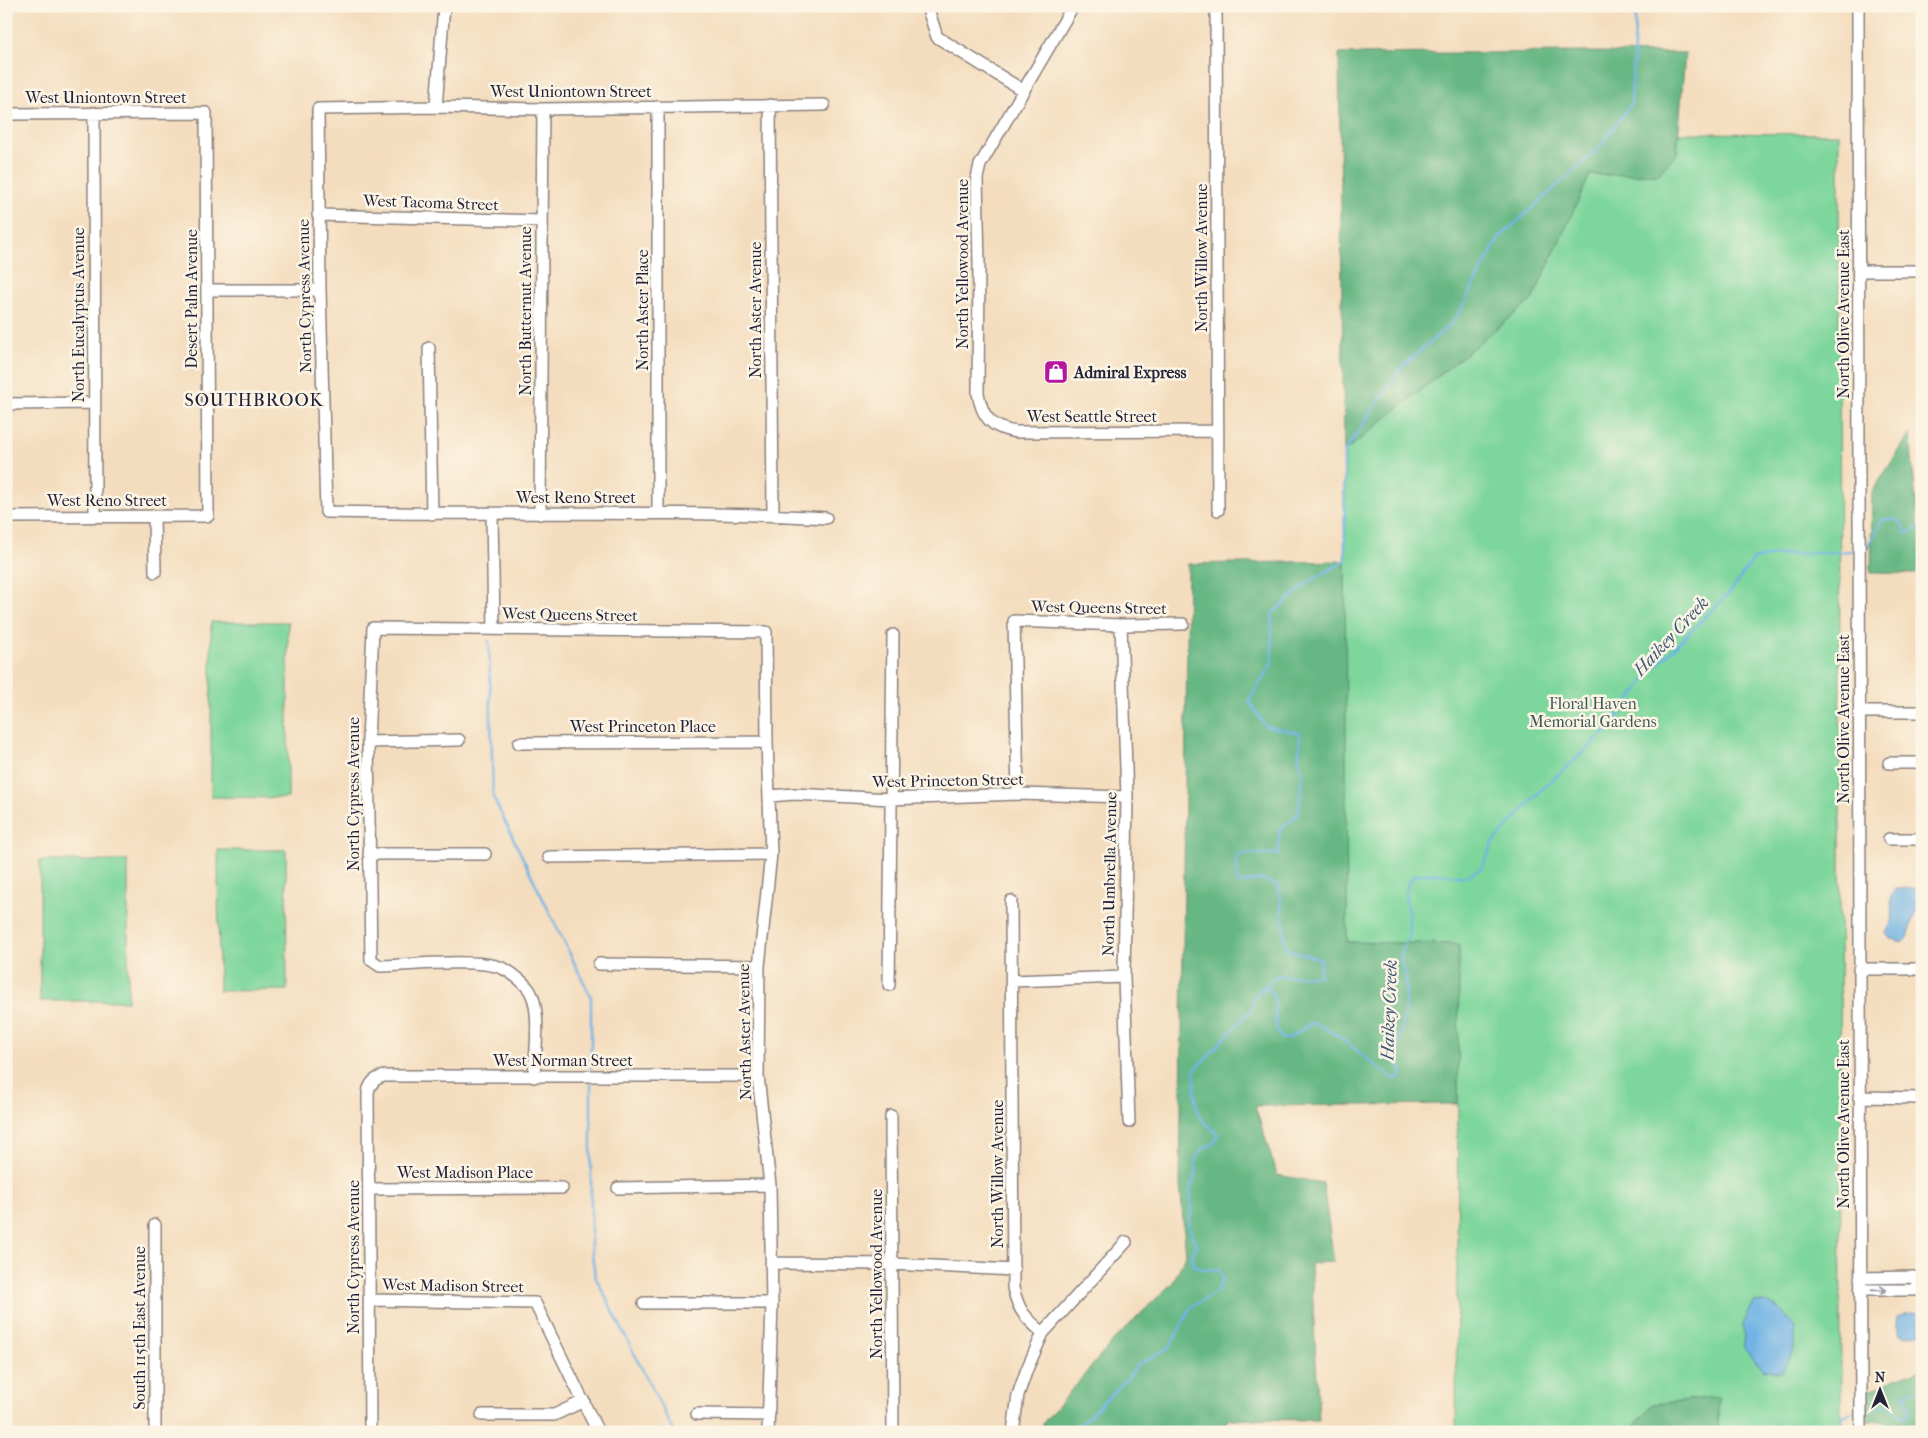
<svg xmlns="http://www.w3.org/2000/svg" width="1928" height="1438" viewBox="0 0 1928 1438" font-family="'IM FELL French Canon',serif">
	<rect width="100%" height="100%" fill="#fcf5e5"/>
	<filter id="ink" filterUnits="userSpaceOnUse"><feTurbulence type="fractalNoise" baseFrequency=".02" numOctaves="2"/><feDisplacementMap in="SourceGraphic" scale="10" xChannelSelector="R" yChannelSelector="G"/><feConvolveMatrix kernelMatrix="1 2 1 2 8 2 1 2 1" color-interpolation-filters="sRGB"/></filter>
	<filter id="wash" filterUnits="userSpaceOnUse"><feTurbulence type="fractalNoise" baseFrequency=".0096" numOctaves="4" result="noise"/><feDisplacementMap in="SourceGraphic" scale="20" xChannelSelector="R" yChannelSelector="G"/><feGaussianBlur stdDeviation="1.12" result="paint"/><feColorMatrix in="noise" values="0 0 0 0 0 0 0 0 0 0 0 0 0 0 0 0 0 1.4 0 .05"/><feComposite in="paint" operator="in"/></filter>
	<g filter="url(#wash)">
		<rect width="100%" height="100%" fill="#f4ddbe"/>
		<!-- green -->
		<path fill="#7dd69b" stroke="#507c6b" d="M1679,133L1839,134L1841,1432H1718V1397L1652,1404L1630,1432H1456L1459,944L1347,942L1344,452L1532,300L1590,175L1659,174L1677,153Z
			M211,622H288V798L211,797Z
			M218,850H286L287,990L219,991Z
			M40,861H128V1001H40Z"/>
		<!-- forest -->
		<path fill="#66b783" stroke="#446c5f" d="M1583,52L1685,53L1677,153L1659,174L1590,175L1532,300L1344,452L1339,54Z
			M1910,434L1918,527L1922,526V574L1871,573L1872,492Z
			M1345,561L1347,942L1459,944L1458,1104L1255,1106L1277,1175L1323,1183L1334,1262L1311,1263L1319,1420L1228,1419L1222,1432H1043V1423L1116,1338L1173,1282L1186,1255L1180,1184L1188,564Z
			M1922,1368V1429L1911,1432H1892L1883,1421H1868V1391Z
			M1718,1397V1432H1630L1652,1404Z"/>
		<!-- water -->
		<path fill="#6fb3e4" stroke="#486a90" d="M1918,888L1922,891C1922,909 1909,918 1909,936L1903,942L1891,939L1886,933C1895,921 1890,907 1891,894L1896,889Z
			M1754,1302C1779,1304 1779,1308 1795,1327C1795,1349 1795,1355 1781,1372L1764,1371L1744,1347L1743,1325Z
			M1922,1312V1333L1906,1336L1900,1334L1896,1323L1897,1318L1904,1314Z"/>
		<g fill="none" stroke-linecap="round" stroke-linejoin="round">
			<!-- stream -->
			<path stroke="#6fb3e4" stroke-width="2.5" d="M1862,551L1867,549C1870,539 1878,531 1881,520C1894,517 1905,521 1906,534L1922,526
				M489,641L493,797L591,997V1069
				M1262,988L1277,976H1319L1321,959L1286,949L1279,887L1263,879L1237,884V854H1279V831L1298,814L1303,779L1299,757L1300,733L1265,726L1249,701L1272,663V614L1310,581L1345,561L1344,452L1402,367L1455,320L1499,238L1599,148L1631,104L1636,6
				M591,1084V1247L595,1276L674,1432
				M1866,1410L1887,1404L1904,1417L1910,1414L1905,1394L1922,1387
				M1070,1432L1074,1427L1087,1418L1128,1378L1137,1365L1170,1347L1191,1307L1217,1292L1223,1278L1220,1270L1202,1269L1194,1266L1192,1257L1197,1243L1192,1236L1189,1225L1192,1209L1190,1190L1197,1170L1195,1164L1197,1156L1204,1148L1214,1143L1218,1135C1213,1128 1206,1125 1201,1119C1194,1109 1195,1083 1194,1071L1251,1010L1256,995L1261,989L1267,988C1284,999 1267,1026 1283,1039L1290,1038L1311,1023C1339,1029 1369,1065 1395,1079L1400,1077L1402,1074L1398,1060V1041L1402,1029L1405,1010L1406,975L1400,961L1403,947L1409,936V916L1405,894L1408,883L1415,875L1423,874H1445L1465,877L1482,868L1493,843L1540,791L1608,730L1653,669L1731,591L1753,560L1774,555L1856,551
				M1847,1432L1841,1421L1843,1416L1854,1411"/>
		</g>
	</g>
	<g filter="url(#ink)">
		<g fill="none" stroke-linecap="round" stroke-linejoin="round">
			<defs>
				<path id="minor" d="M927,6L937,37L1024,91
					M1073,6L980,165L977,178L979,263L978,393C982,417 991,428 1016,432L1218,431
					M1216,6L1218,510
					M1858,6L1861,1432
					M770,105L773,516
					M824,105L543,109L436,107L318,109L320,290L326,512C493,516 660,509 826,518
					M436,107L444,6
					M658,107V513
					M94,113L95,516
					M6,114L206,113L208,516L6,517
					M318,215L542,221
					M1859,271H1922
					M207,290H320
					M429,348L432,514
					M6,404L94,403
					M492,514L494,629
					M540,514L543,109
					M154,516L155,572
					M1121,625L1127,797L1124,977L1129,1122
					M1859,712H1922
					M368,742L459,740
					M519,743L767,742
					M1889,763H1922
					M1018,794L1014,621L1121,625L1183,624
					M770,796L794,794L891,799L1018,794L1127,797
					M1889,839H1922
					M369,854H485
					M549,857L771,854
					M1011,901L1013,1288C1019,1312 1025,1317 1043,1333
					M599,964L759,966
					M1859,969H1922
					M1012,981L1124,977
					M889,985L893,635
					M534,1077C535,1055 541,1012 531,993C527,984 511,972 502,968C479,958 408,965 380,966L371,960L368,742L373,628L766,632L767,742L771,854L759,966L758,1076L770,1185L772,1303L768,1432
					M1859,1097L1922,1098
					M891,1116L893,1432
					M618,1188L770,1185
					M369,1189L562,1188
					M771,1263L892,1264L1014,1270
					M1860,1278L1914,1277L1919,1283L1915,1290H1860
					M369,1300L535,1303L598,1432
					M644,1303H772
					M697,1414L769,1415
					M482,1415H554L584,1401
					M155,1432V1225
					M370,1432L368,1092C370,1083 375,1078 384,1076H758
					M1013,1432L1018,1395L1027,1369L1043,1333L1126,1242"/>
			</defs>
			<!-- minor casing -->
			<use href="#minor" stroke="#8b807c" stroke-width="14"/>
			<!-- minor -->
			<use href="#minor" stroke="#fff" stroke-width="11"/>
		</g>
		<!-- one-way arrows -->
		<defs><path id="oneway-shaft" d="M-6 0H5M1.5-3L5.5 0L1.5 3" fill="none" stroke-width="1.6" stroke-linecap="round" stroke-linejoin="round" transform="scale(1.25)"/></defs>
		<use stroke="#9c9ca7" href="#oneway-shaft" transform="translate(1879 1290) rotate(-1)"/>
	</g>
	<!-- icons -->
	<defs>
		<symbol id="shop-square" viewBox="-11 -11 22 22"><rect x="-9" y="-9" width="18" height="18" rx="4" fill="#b5179e" stroke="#fcf5e5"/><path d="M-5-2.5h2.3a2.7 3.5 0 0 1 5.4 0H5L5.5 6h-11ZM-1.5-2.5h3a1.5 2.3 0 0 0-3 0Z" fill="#fff"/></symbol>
	</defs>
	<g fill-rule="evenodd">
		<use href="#shop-square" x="1042" y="358" width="28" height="28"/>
	</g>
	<g text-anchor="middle" stroke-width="5" stroke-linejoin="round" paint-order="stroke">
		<!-- street labels -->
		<g font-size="16" fill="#22223b" stroke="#fcf5e5">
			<text x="571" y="97">West Uniontown Street</text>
			<text x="106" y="103">West Uniontown Street</text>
			<text transform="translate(431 202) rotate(2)" y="6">West Tacoma Street</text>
			<text transform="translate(1201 258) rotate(-90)" y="6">North Willow Avenue</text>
			<text transform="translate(962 264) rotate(-90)" y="6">North Yellowood Avenue</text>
			<text transform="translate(304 296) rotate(-91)" y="6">North Cypress Avenue</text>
			<text transform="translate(191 299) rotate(-90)" y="6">Desert Palm Avenue</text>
			<text transform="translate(642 310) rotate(-90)" y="6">North Aster Place</text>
			<text transform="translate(755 310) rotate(-90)" y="6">North Aster Avenue</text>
			<text transform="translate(525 311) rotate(-90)" y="6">North Butternut Avenue</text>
			<text transform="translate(1843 314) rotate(-90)" y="6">North Olive Avenue East</text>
			<text transform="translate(78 315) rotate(-90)" y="6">North Eucalyptus Avenue</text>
			<text x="1092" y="422">West Seattle Street</text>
			<text x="576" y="503">West Reno Street</text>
			<text x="107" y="506">West Reno Street</text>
			<text transform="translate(1099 607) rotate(1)" y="6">West Queens Street</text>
			<text transform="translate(570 614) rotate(1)" y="6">West Queens Street</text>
			<text transform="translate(1843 719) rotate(-90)" y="6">North Olive Avenue East</text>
			<text x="643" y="732">West Princeton Place</text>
			<text transform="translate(948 780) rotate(-1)" y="6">West Princeton Street</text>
			<text transform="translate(353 794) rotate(-90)" y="6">North Cypress Avenue</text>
			<text transform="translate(1109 874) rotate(-89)" y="6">North Umbrella Avenue</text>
			<text transform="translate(744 1032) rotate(-91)" y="6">North Aster Avenue</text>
			<text x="563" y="1066">West Norman Street</text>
			<text transform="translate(1843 1124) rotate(-90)" y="6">North Olive Avenue East</text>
			<text x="465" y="1178">West Madison Place</text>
			<text transform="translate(997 1174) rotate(-90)" y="6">North Willow Avenue</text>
			<text transform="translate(353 1257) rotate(-90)" y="6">North Cypress Avenue</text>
			<text transform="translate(876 1274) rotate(-90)" y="6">North Yellowood Avenue</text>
			<text transform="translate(453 1285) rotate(1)" y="6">West Madison Street</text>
			<text transform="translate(139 1328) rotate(-90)" y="6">South 115th East Avenue</text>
		</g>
		<!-- poi labels -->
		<g font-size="16" font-weight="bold" fill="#22223b" stroke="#fcf5e5" text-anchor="start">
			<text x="1074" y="378">Admiral Express</text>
		</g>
		<!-- park labels -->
		<g font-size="16" fill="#3d5858" stroke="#fcf5e5">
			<text x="1593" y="709">Floral Haven<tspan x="1593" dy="18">Memorial Gardens</tspan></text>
		</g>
		<!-- neighbourhood labels -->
		<g font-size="18" letter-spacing="1" fill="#22223b" stroke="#fcf5e5">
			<text x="254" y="406">SOUTHBROOK</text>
		</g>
		<!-- water labels -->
		<g font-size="18" font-style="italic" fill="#3d5576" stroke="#fcf5e5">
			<text transform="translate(1671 636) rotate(-47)" y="6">Haikey Creek</text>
			<text transform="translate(1389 1010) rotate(-88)" y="6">Haikey Creek</text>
		</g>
	</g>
	<!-- margin -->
	<rect width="1928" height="1438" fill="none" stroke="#fcf5e5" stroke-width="25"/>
	<!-- north arrow -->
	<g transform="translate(1880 1390)" stroke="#fcf5e5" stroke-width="4" paint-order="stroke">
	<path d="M0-4L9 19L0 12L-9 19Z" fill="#22223b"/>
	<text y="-8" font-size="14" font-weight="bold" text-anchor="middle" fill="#22223b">N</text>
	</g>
</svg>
